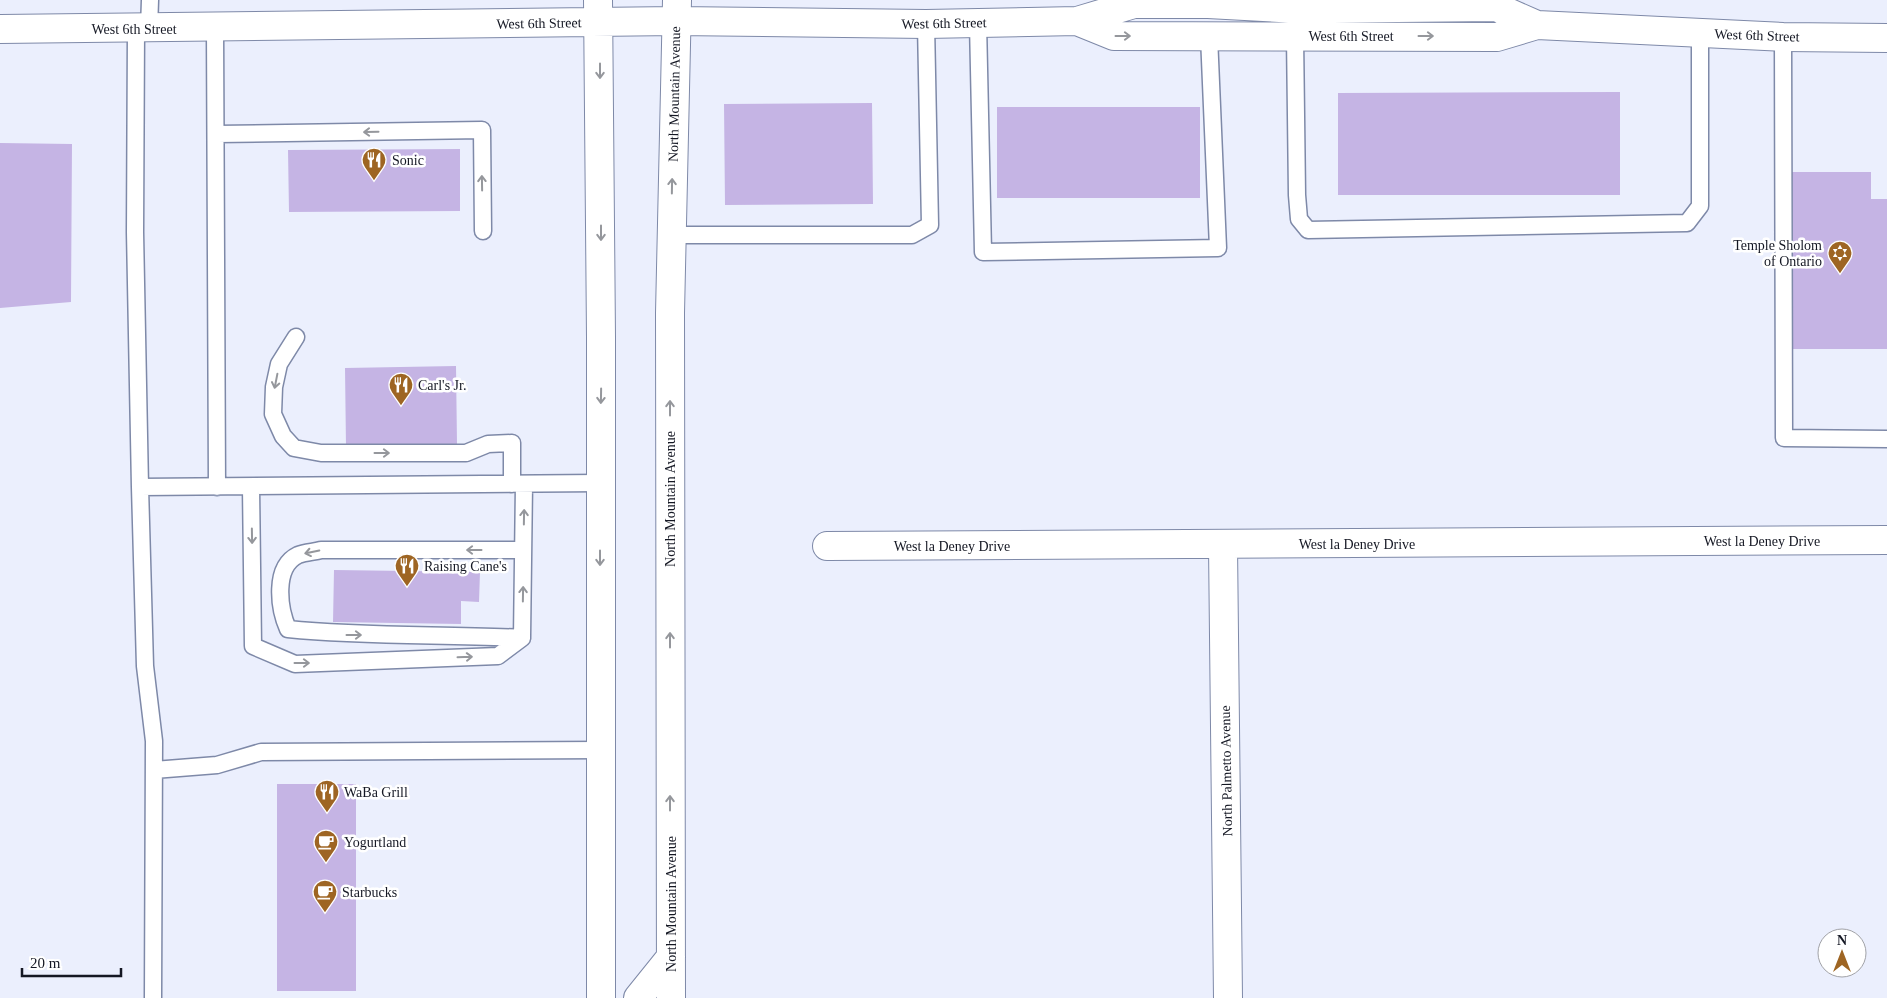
<svg xmlns="http://www.w3.org/2000/svg" width="1887" height="998" viewBox="0 0 1887 998" font-family="'Times New Roman',serif">
	<rect width="100%" height="100%" fill="#ebeffd"/>
	<!-- building -->
	<path fill="#c5b4e4" d="M1620,92V195H1338V93Z
		M872,103L873,204L725,205L724,104Z
		M997,107H1200V198H997Z
		M0,143L72,144L71,302L0,308Z
		M460,149V211L289,212L288,150Z
		M1792,172H1871V199H1887V349H1793Z
		M456,366L457,444L346,447L345,368Z
		M334,570L480,572L479,602L461,601V624L333,622Z
		M277,784H356V991H277Z"/>
	<g fill="none" stroke-linecap="round" stroke-linejoin="round">
		<defs>
			<path id="lane" d="M978,23L983,252L1218,248L1209,36
				M215,28L217,487
				M136,29L135,232L140,487L145,666L154,741L153,998
				M149,29L150,0
				M1295,36L1297,195L1299,219L1308,230L1687,223L1700,206V33
				M1783,37L1784,438L1887,439
				M217,134L482,130L483,231
				M672,235H912L930,225L926,24
				M296,337L279,364L274,387L273,414L283,436L294,448L321,453H466L488,444L512,443V484
				M140,487L600,483
				M251,487L253,646L295,664L498,656L522,638
				M522,638C444,634 366,637 288,629C279,609 273,567 298,555C305,552 314,552 321,550H523
				M522,638L524,484
				M154,770L217,765L261,752L601,750"/>
			<path id="street" d="M1223,545L1228,998
				M827,546L1887,540"/>
			<path id="secondary" d="M598,0L601,337V998
				M1077,21L1114,36L1497,37L1537,25L1783,37L1887,38
				M0,29L676,21L926,24L1077,21L1134,4H1208L1297,9L1496,7L1537,25
				M638,998L671,957
				M671,998L670,313L677,0"/>
		</defs>
		<!-- lane casing -->
		<use href="#lane" stroke="#7e89a8" stroke-width="19"/>
		<!-- street casing -->
		<use href="#street" stroke="#7e89a8" stroke-width="30"/>
		<!-- secondary casing -->
		<use href="#secondary" stroke="#7e89a8" stroke-width="30"/>
		<!-- lane -->
		<use href="#lane" stroke="#fff" stroke-width="16"/>
		<!-- street -->
		<use href="#street" stroke="#fff" stroke-width="28"/>
		<!-- secondary -->
		<use href="#secondary" stroke="#fff" stroke-width="28"/>
	</g>
	<!-- one-way arrows -->
	<defs><path id="oneway-shaft" d="M-6 0H5M1.5-3L5.5 0L1.5 3" fill="none" stroke-width="1.6" stroke-linecap="round" stroke-linejoin="round" transform="scale(1.25)"/></defs>
	<g stroke="#95979c">
		<use href="#oneway-shaft" transform="translate(1123 36)"/>
		<use href="#oneway-shaft" transform="translate(1426 36)"/>
		<use href="#oneway-shaft" transform="translate(600 71) rotate(90)"/>
		<use href="#oneway-shaft" transform="translate(371 132) rotate(179)"/>
		<use href="#oneway-shaft" transform="translate(482 183) rotate(-91)"/>
		<use href="#oneway-shaft" transform="translate(672 186) rotate(-89)"/>
		<use href="#oneway-shaft" transform="translate(601 233) rotate(90)"/>
		<use href="#oneway-shaft" transform="translate(276 381) rotate(101)"/>
		<use href="#oneway-shaft" transform="translate(601 396) rotate(91)"/>
		<use href="#oneway-shaft" transform="translate(670 408) rotate(-90)"/>
		<use href="#oneway-shaft" transform="translate(382 453)"/>
		<use href="#oneway-shaft" transform="translate(524 517) rotate(-89)"/>
		<use href="#oneway-shaft" transform="translate(252 536) rotate(89)"/>
		<use href="#oneway-shaft" transform="translate(474 550) rotate(180)"/>
		<use href="#oneway-shaft" transform="translate(312 552) rotate(168)"/>
		<use href="#oneway-shaft" transform="translate(600 558) rotate(90)"/>
		<use href="#oneway-shaft" transform="translate(523 594) rotate(-89)"/>
		<use href="#oneway-shaft" transform="translate(354 635)"/>
		<use href="#oneway-shaft" transform="translate(670 640) rotate(-90)"/>
		<use href="#oneway-shaft" transform="translate(465 657) rotate(-2)"/>
		<use href="#oneway-shaft" transform="translate(302 663)"/>
		<use href="#oneway-shaft" transform="translate(670 803) rotate(-90)"/>
	</g>
	<!-- icons -->
	<defs>
		<symbol id="restaurant-pin" viewBox="-11 -11 22 30"><path d="M0 17L-7.5 6A9.5 9.5 0 1 1 7.5 6Z" fill="#9e6523" stroke="#fff"/><path d="M-5-6h1v4h1v-4h1v4h1v-4h1v5L-1.5 .5V6h-2V.5L-5-1ZM5-6V6H3V1.5H1.5Q1.5-4 5-6Z" fill="#fff"/></symbol>
		<symbol id="synagogue-pin" viewBox="-11 -11 22 30"><path d="M0 17L-7.5 6A9.5 9.5 0 1 1 7.5 6Z" fill="#9e6523" stroke="#fff"/><path d="M0-6.5L5.6 3.2H-5.6ZM0 6.5L5.6-3.2H-5.6Z" fill="#fff"/></symbol>
		<symbol id="cafe-pin" viewBox="-11 -11 22 30"><path d="M0 17L-7.5 6A9.5 9.5 0 1 1 7.5 6Z" fill="#9e6523" stroke="#fff"/><path d="M-5.5-4.5H6V0H3Q3 3.5 0 3.5H-2.5Q-5.5 3.5-5.5 0ZM3-3.2v2h1.7v-2ZM-6 4.5H4V6H-6Z" fill="#fff"/></symbol>
	</defs>
	<g fill-rule="evenodd">
		<use href="#restaurant-pin" x="360" y="146" width="28" height="38"/>
		<use href="#synagogue-pin" x="1826" y="239" width="28" height="38"/>
		<use href="#restaurant-pin" x="387" y="371" width="28" height="38"/>
		<use href="#restaurant-pin" x="393" y="552" width="28" height="38"/>
		<use href="#restaurant-pin" x="313" y="778" width="28" height="38"/>
		<use href="#cafe-pin" x="312" y="828" width="28" height="38"/>
		<use href="#cafe-pin" x="311" y="878" width="28" height="38"/>
	</g>
	<g text-anchor="middle" stroke-width="5" stroke-linejoin="round" paint-order="stroke">
		<!-- street labels -->
		<g font-size="14" fill="#141723" stroke="#fff">
			<text transform="translate(539 23) rotate(-1)" y="5">West 6th Street</text>
			<text transform="translate(944 23) rotate(-1)" y="5">West 6th Street</text>
			<text x="134" y="34">West 6th Street</text>
			<text transform="translate(1757 35) rotate(2)" y="5">West 6th Street</text>
			<text x="1351" y="41">West 6th Street</text>
			<text transform="translate(674 94) rotate(-89)" y="5">North Mountain Avenue</text>
			<text transform="translate(670 499) rotate(-90)" y="5">North Mountain Avenue</text>
			<text x="1762" y="546">West la Deney Drive</text>
			<text x="1357" y="549">West la Deney Drive</text>
			<text x="952" y="551">West la Deney Drive</text>
			<text transform="translate(1226 771) rotate(-91)" y="5">North Palmetto Avenue</text>
			<text transform="translate(671 904) rotate(-90)" y="5">North Mountain Avenue</text>
		</g>
		<!-- poi labels -->
		<g font-size="14" fill="#141723" stroke="#fff" text-anchor="start">
			<text x="392" y="165">Sonic</text>
			<text x="1822" y="250" text-anchor="end">Temple Sholom<tspan x="1822" dy="16">of Ontario</tspan></text>
			<text x="418" y="390">Carl's Jr.</text>
			<text x="424" y="571">Raising Cane's</text>
			<text x="344" y="797">WaBa Grill</text>
			<text x="344" y="847">Yogurtland</text>
			<text x="342" y="897">Starbucks</text>
		</g>
	</g>
	<!-- north arrow -->
	<g transform="translate(1842 953)"><circle r="24" fill="#ffffff" stroke="#a1a2a7"/>
	<path d="M0-4L9 19L0 12L-9 19Z" fill="#9e6523"/>
	<text y="-8" font-size="14" font-weight="bold" text-anchor="middle" fill="#141723">N</text>
	</g>
	<!-- scale -->
	<path d="M22 968v8h99v-8" fill="none" stroke="#141723" stroke-width="2.5"/>
	<text x="30" y="968" font-size="15" fill="#141723" stroke="#ffffff" stroke-width="4" paint-order="stroke">20 m</text>
</svg>
